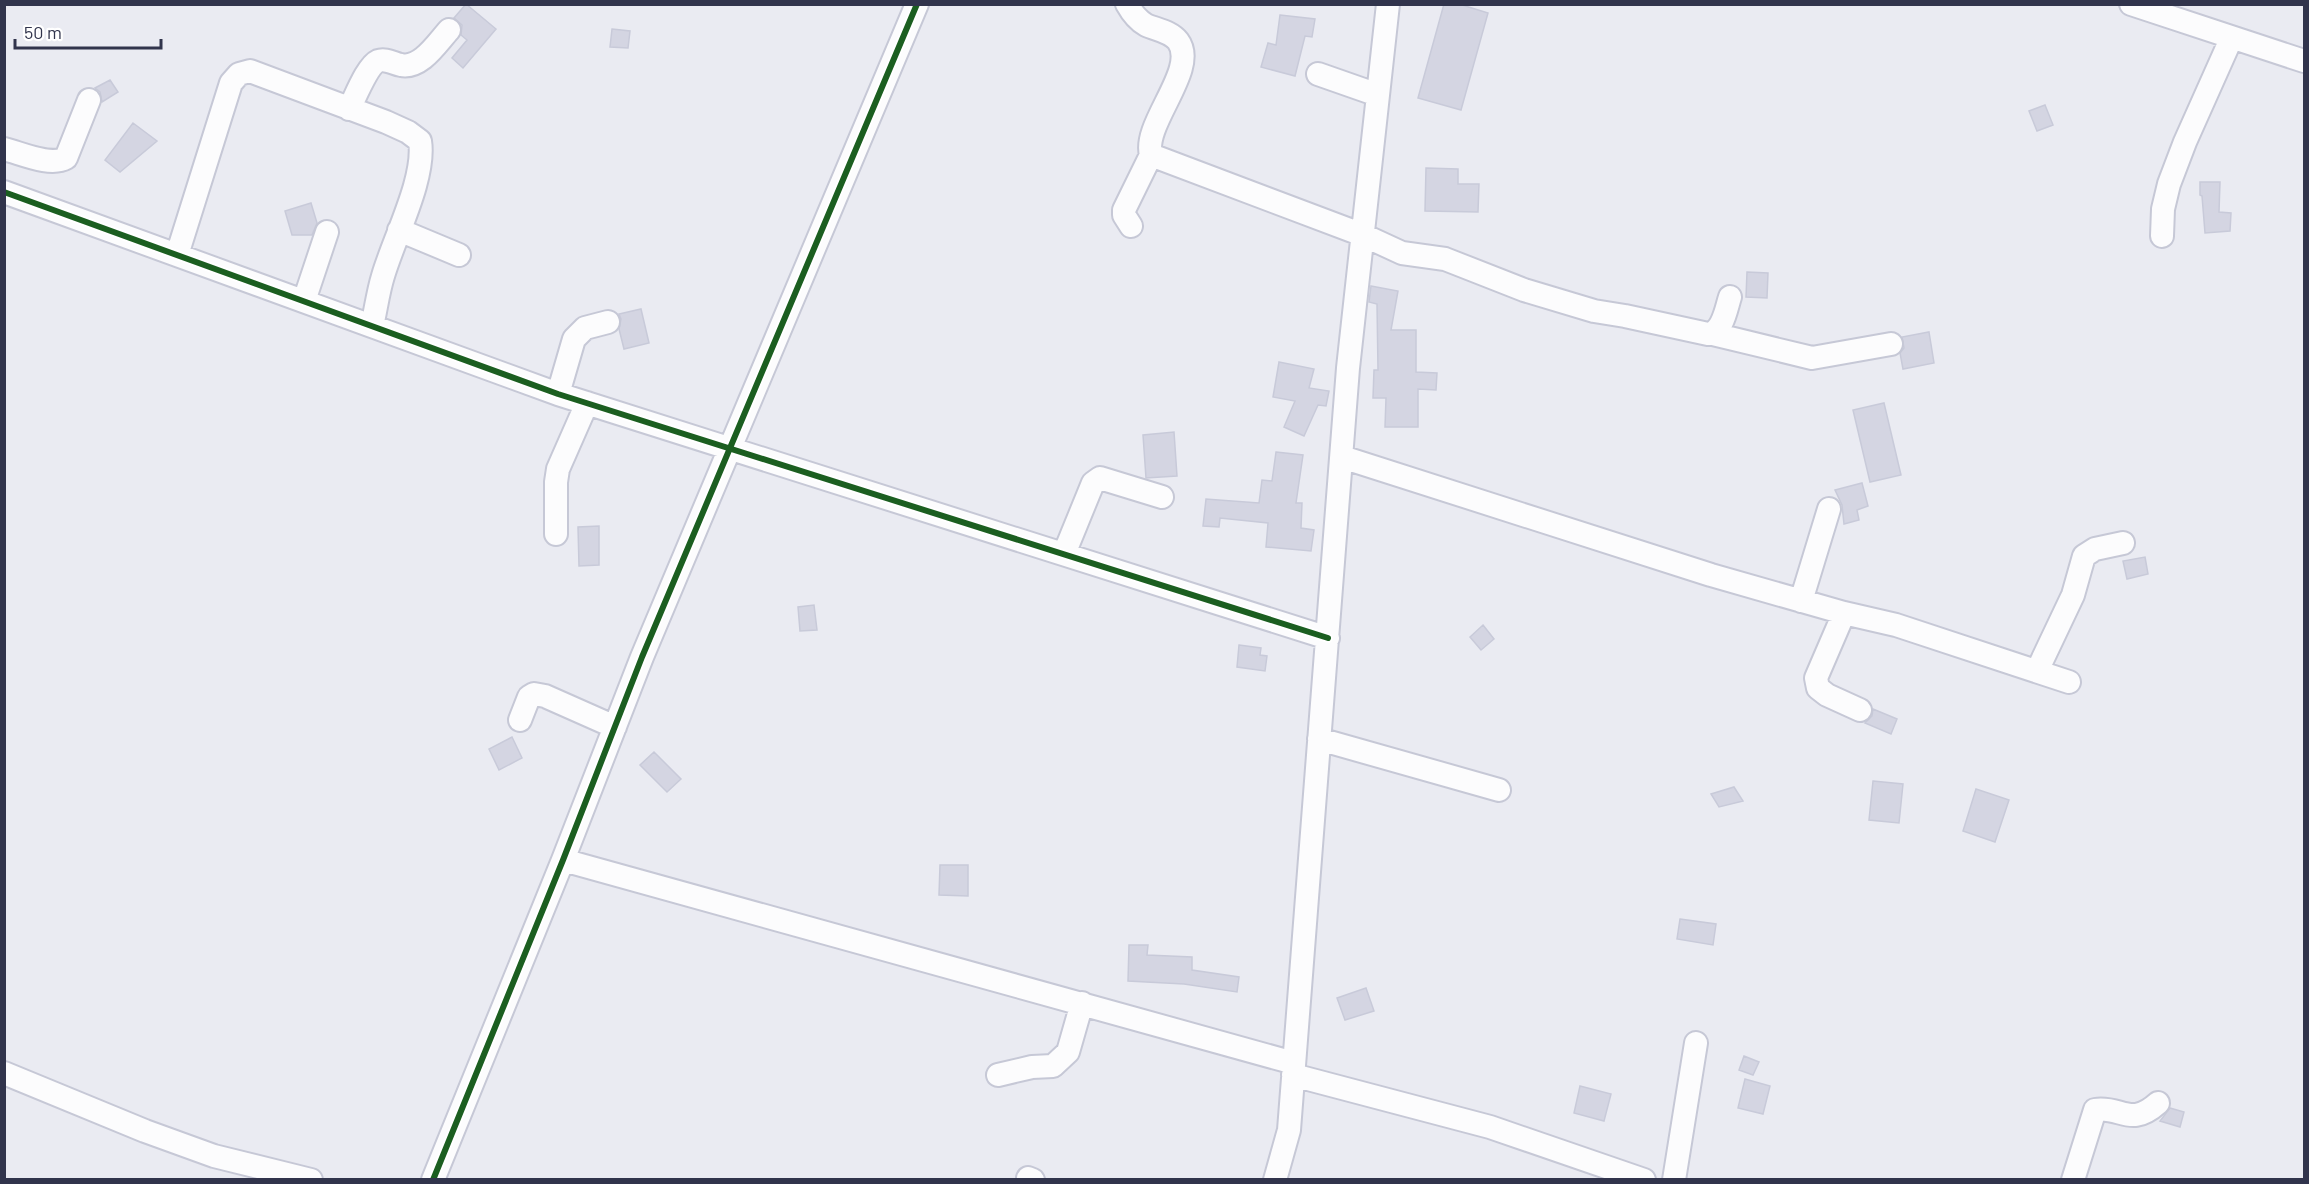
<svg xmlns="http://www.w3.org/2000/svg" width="2309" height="1184" viewBox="0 0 2309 1184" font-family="Barlow,sans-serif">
	<rect width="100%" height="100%" fill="#eaebf2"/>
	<!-- building -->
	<path fill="#d4d5e2" stroke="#c8cad9" stroke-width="1.5" d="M466,4L496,29L463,68L452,58L467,40L461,35L462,25L454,18Z
		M1444,4H1459L1488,13L1461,110L1418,98Z
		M1280,15L1315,19L1312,37L1305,36L1295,76L1261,67L1268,43L1276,45Z
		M612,29L630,31L628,48L610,47Z
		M110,80L118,92L102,102L100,92L95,88Z
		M2045,105L2053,125L2037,131L2029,111Z
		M133,123L157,141L120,172L105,160Z
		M1426,168L1458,169V184H1479L1478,212L1425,211Z
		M2200,182H2220L2219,212L2231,213L2230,231L2205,233L2202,196L2200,195Z
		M311,203L317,223L312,235H292L285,211Z
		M1747,272L1768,273L1767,298L1746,297Z
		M1371,286L1398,291L1391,330H1416V372L1437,373L1436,390L1418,389V427H1385L1386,398H1373L1374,370H1378L1377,304L1369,302Z
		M641,309L649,343L624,349L619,329L621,319L619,314Z
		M1929,332L1934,363L1903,369L1900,353L1904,348L1902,337Z
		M1279,362L1314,369L1309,388L1329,391L1326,406L1318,405L1304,436L1284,427L1295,401L1273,397Z
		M1884,403L1901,475L1870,482L1853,410Z
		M1174,432L1177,476L1146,478L1143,435Z
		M1276,452L1303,455L1296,503H1302L1301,528L1314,530L1311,551L1266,547L1268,523L1220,518L1219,527L1203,526L1206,499L1259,503L1262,480L1272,481Z
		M1862,483L1868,506L1857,510L1859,520L1844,524L1842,505L1835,490Z
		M599,526V565L579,566L578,527Z
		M2145,557L2148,574L2127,579L2123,561Z
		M814,605L817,630L800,631L798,607Z
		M1483,625L1494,639L1481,650L1470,637Z
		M1239,645L1261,648L1260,655L1267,656L1265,671L1237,667Z
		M1873,709L1897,719L1891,734L1865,723L1872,716Z
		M512,737L522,758L499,770L489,749Z
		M654,752L681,779L667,792L640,765Z
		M1873,781L1903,784L1899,823L1869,820Z
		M1734,787L1743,801L1719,807L1711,794Z
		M1976,789L2009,800L1995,842L1963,831Z
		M940,865H968V896L939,895Z
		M1680,919L1716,924L1713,945L1677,939Z
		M1129,945H1148L1147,955L1192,957V970L1239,977L1237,992L1184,984L1128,981Z
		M1366,988L1374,1011L1345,1020L1337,998Z
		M1744,1056L1759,1062L1753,1075L1739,1070Z
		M1745,1079L1770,1086L1763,1114L1738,1108Z
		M1580,1086L1611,1094L1604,1121L1574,1113Z
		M2170,1108L2184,1112L2180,1127L2160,1121Z"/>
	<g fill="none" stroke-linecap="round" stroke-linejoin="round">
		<defs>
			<path id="minor" d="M1127,4C1132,13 1137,20 1146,25C1157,30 1170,31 1178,41C1199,69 1142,124 1151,155L1363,235L1402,253L1445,259L1524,290L1594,311L1625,316L1708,334C1723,332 1726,309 1730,297
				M2131,4L2304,61
				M1318,74L1378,95
				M349,109C355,98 367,66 378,61C386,58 394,64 401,65C421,69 437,43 449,30
				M4,149C21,153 50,167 66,158L89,100
				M4,192L558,394L1328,638
				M1131,226L1124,215V210L1151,155
				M399,230L459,255
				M2162,236L2163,209L2169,184L2185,142L2231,39
				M177,255L231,83L239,74L250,71L386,122L408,132L420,141C426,178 394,238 383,276C378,292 376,309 372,326
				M304,301L327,232
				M1713,334L1812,358L1891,344
				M558,394L574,339L585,328L608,322
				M1342,457L1711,575L1844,613L1896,625L2069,682
				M556,534V482L558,469L587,403
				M1064,554L1093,483L1100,478L1162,497
				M1801,601L1829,509
				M1844,613L1816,678L1818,688L1827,695L1860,710
				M2037,671L2073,595L2084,556L2095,549L2123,543
				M520,720L529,697L534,694L545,696L615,727
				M1319,739L1499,790
				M563,860L1294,1063
				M4,1073L145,1131L214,1156L311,1180
				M998,1075L1032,1067L1053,1066L1068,1052L1082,1003
				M1293,1075L1490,1127L1644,1180
				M1028,1178L1033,1180
				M433,1180L563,860L642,657L917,4
				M1275,1180L1289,1130L1348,368L1388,4
				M1674,1180L1696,1043
				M2073,1180L2095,1110C2122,1106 2130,1128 2158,1103"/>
		</defs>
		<!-- minor casing -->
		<use href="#minor" stroke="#c6c8d6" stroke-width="26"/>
		<!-- minor -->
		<use href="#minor" stroke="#fcfcfd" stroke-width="22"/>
		<defs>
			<path id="cycleway" d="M4,192L558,394L1328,638
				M433,1180L563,860L642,657L917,4"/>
		</defs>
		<!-- cycleway casing -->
		<use href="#cycleway" stroke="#fff" stroke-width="10"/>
		<!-- cycleway -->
		<use href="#cycleway" stroke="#1b5e20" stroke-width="6"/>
	</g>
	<!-- border -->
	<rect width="2309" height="1184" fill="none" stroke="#31344c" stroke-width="12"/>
	<!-- scale -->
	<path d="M15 39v9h146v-9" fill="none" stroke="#31344c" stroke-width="3"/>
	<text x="24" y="39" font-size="18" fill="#31344c" stroke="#ffffff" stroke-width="4.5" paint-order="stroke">50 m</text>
</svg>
